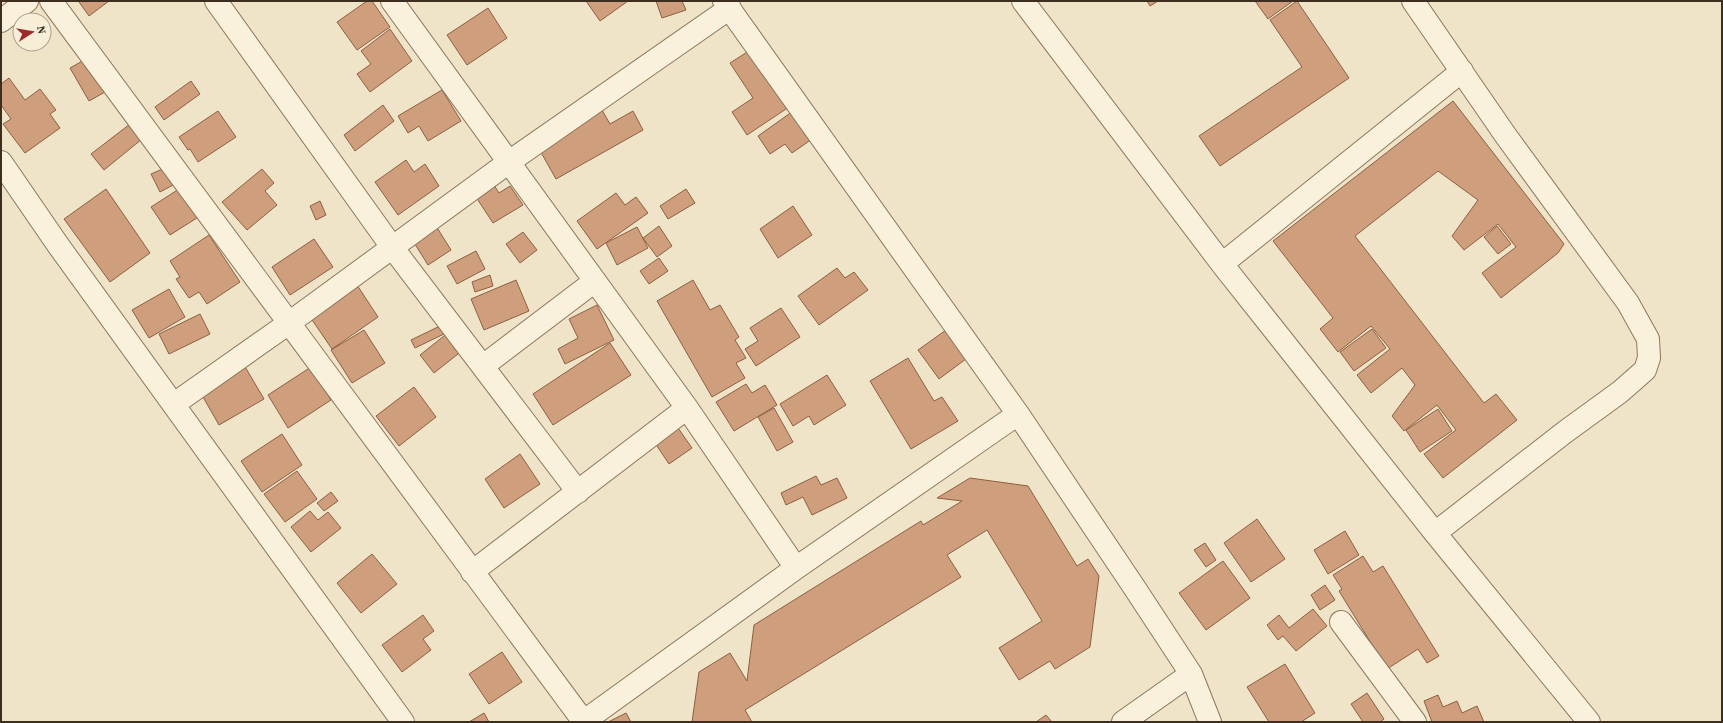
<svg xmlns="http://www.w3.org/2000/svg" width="1723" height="723" viewBox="0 0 1723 723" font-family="'Source Serif 4',serif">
	<rect width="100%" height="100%" fill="#f0e4c8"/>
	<!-- building -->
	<path fill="#cf9f7d" stroke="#8d5f41" d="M81,1H109L89,16L79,2Z
		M367,1H372L390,27L357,50L337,22Z
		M586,1H628L600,21Z
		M656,1H682L686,10L662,18Z
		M1147,1H1158L1150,6Z
		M1255,1H1293L1268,19Z
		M1297,1L1349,78L1220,166L1199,136L1302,67L1270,20Z
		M488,8L507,38L467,65L447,35Z
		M390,29L412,61L370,92L357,74L371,64L361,51Z
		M752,49L789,107L747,135L732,112L753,98L730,63Z
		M86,59L105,92L89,101L70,68Z
		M9,78L25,100L40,89L56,110L50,114L60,128L25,153L3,124L11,119L1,105V84Z
		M191,81L200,94L164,120L155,107Z
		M442,90L461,121L428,141L419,126L408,133L398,116Z
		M1453,101L1564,244L1558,253L1501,298L1482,273L1516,247L1498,224L1464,250L1452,236L1478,200L1438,171L1355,236L1484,403L1496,394L1517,420L1443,478L1424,454L1456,430L1437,405L1404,431L1392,416L1415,385L1402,368L1371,393L1357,375L1390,349L1371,326L1338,352L1320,329L1333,318L1273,241Z
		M383,105L394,121L355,151L344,135Z
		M796,109L815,137L792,153L785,144L770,154L758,136Z
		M602,110L610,124L633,111L643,130L556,179L538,147Z
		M218,111L236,137L198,162L190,149L188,150L179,137Z
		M130,124L142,139L104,170L91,154Z
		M406,160L414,172L425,164L439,186L398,215L375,182Z
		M167,167L175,184L160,192L151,174Z
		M262,169L274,183L265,191L277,205L247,230L222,202Z
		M492,182L499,193L510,186L523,205L493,223L474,194Z
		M182,187L200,216L170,235L151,207Z
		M106,189L150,253L110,282L64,219Z
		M686,189L695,203L668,219L660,206Z
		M616,193L625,205L636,197L648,213L597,249L577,221Z
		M320,201L326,215L316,220L310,206Z
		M793,206L812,235L778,258L760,229Z
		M436,226L451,250L428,265L413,241Z
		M659,226L672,246L657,257L643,238Z
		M1497,226L1511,244L1498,254L1484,237Z
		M637,227L648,248L617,265L606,243Z
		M523,232L537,250L520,263L506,244Z
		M209,235L240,282L207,304L199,292L189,298L176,279L180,277L170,261Z
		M314,239L333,267L290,295L272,267Z
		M476,251L485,269L457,284L447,266Z
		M659,258L668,271L649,284L640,271Z
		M837,268L845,278L854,272L868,290L819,325L798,296Z
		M490,275L493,286L475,292L472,282Z
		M516,280L529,311L484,330L471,299Z
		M693,280L710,310L720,305L739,337L735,340L746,358L736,363L745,378L712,397L657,301Z
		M355,282L378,317L332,349L308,314Z
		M169,289L185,317L149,338L132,310Z
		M597,305L614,340L565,364L558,349L578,338L569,319Z
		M781,308L800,337L756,366L745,349L758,341L750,328Z
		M200,314L210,334L169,354L159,334Z
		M442,325L446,333L415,348L411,340Z
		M953,325L974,353L939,379L918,350Z
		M1372,329L1386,348L1354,371L1340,352Z
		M364,330L385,363L352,383L331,350Z
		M449,332L463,350L434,373L420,355Z
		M610,343L631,375L553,425L533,394Z
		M908,358L934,401L942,397L958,421L911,449L870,381Z
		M244,365L264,399L219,425L199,390Z
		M311,367L331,400L288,428L268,395Z
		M827,375L846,405L814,425L809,416L793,426L780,404Z
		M746,384L752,393L765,385L777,405L734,431L716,402Z
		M414,387L436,417L399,446L376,416Z
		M774,408L793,442L777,451L758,417Z
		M1438,409L1452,431L1420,452L1406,430Z
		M678,428L692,448L669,464L655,443Z
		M282,434L302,465L262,492L241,461Z
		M520,454L540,484L504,508L485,479Z
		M297,471L317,499L285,522L264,494Z
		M816,476L821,485L837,478L847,498L812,515L803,497L786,505L781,493Z
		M970,478L1028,486L1077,566L1088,559L1099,576L1090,647L1055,669L1050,661L1019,680L999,648L1042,621L987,530L947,555L961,577L745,710L752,722H692L699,672L730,653L747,681L754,625L921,521L923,525L962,501L937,498Z
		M331,492L338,501L324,511L317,503Z
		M310,511L318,520L328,512L341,528L311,552L291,527Z
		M1257,519L1285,559L1251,582L1224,543Z
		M1345,531L1359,555L1328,574L1314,550Z
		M1205,543L1216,560L1206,567L1194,550Z
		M372,554L397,584L361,613L337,583Z
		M1363,556L1373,572L1383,566L1439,656L1427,663L1418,649L1387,669L1339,591L1342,589L1333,575Z
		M1223,561L1250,598L1206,630L1179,593Z
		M1325,585L1335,600L1320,610L1311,595Z
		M1313,609L1327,626L1296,651L1283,636L1278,640L1267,625L1279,615L1289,628Z
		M423,615L434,631L423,639L431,650L402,672L382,645Z
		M502,652L522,682L489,704L469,674Z
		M1285,664L1315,713L1301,722H1269L1247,687Z
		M1367,693L1384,719L1380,722H1363L1351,704Z
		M1438,695L1443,707L1457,701L1462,713L1477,706L1484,722H1432L1424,701Z
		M484,713L489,722H469Z
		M626,713L631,722H608Z
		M1046,715L1052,722H1036Z"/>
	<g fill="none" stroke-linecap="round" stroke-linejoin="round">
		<defs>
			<path id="street" d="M51,1L584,722
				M216,1L392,247L578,492
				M392,1L687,408L796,568
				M724,1L1018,414L1134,587L1191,674L1210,722
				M1023,1L1222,264L1435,533L1589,722
				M1413,1L1506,136L1628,303L1648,339L1649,358L1645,370L1620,392L1565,432L1435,533
				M1,21L27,1
				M1,162L58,245L403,722
				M1222,264L1462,71
				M483,366L595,281
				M174,404L289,323L509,162L730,8
				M472,572L687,408
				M1341,622L1415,722
				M583,722L796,568L1018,414
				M1123,722L1191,674"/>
		</defs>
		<!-- street casing -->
		<use href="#street" stroke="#8d765c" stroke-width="24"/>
		<!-- street -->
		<use href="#street" stroke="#faf1dc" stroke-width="22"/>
	</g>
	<!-- border -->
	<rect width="1723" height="723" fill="none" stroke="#3d2e20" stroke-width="4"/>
	<!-- north arrow -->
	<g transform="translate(32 32) rotate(78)"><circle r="19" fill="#f7eed8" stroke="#ada18e"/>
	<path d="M0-3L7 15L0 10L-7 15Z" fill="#9e2a2b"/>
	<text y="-6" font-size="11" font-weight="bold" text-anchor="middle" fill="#3d2e20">N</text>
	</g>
</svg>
